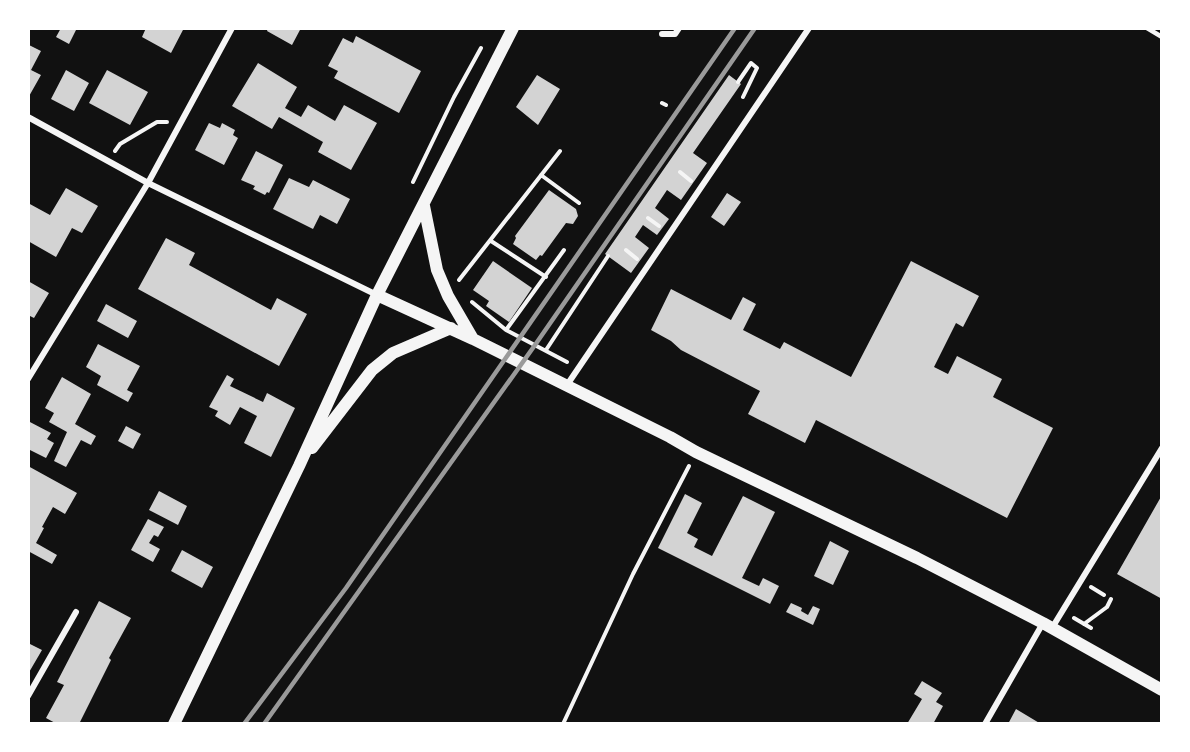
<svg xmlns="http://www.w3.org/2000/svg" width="1190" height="752" viewBox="0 0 1190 752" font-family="Raleway,sans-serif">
	<rect width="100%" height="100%" fill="#111"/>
	<!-- building -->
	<path fill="#d3d3d3" d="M61,28H77L69,44L56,37Z
		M146,28H184L171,53L142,37Z
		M268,28H301L292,45L267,31Z
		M356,36L421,71L399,113L334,78L338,71L328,66L343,38L353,43Z
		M29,45L41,51L31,70L41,75L28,98Z
		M258,63L297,87L285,108L301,117L308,105L335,121L344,105L377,123L351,170L318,152L323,142L279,117L272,129L232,106Z
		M66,70L89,83L74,111L51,99Z
		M107,70L148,92L130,125L89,103Z
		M537,75L560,89L538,125L516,107Z
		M729,75L741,84L693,153L707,163L681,200L667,190L655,208L669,219L657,235L643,225L635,237L649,248L631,273L605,254Z
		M209,123L220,128L222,123L235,130L233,135L238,138L224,165L195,150Z
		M256,151L283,165L269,193L267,192L265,195L253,189L255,186L241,180Z
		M289,178L309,187L313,180L350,199L337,224L320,215L313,229L273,209Z
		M66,188L98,206L82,233L72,228L56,257L28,241V203L50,215Z
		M549,190L576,209L578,216L573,224L566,223L542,256L540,255L536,260L513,244L516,238L515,236Z
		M727,193L741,202L724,226L711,217Z
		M166,238L195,253L189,265L271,310L277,298L307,314L279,366L138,289Z
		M493,261L532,288L509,322L486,306L489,301L473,290Z
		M911,261L979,296L963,327L956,323L934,367L948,374L957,356L1002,379L993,397L1053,428L1007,518L816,420L805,443L748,414L760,391L681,350L671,341L651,330L671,289L731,320L743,297L756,304L743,330L780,349L784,342L851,377Z
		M28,281L49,293L34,318L28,315Z
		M106,304L137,321L128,338L97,321Z
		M98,344L140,366L127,390L133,393L128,402L97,385L101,376L86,367Z
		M227,375L234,379L230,386L263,402L267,393L295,408L271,457L244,443L257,416L240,407L230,425L215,416L218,411L209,407Z
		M62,377L91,394L75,424L96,436L91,445L81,440L66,467L54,461L67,432L49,422L54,413L45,408Z
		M28,421L51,433L47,439L54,443L46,458L28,449Z
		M126,426L141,434L133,449L118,441Z
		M28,466L77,493L65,514L53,507L42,527L44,528L36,543L57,555L52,564L28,551Z
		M159,491L187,506L178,525L149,510Z
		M685,494L702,503L687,533L698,539L694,547L712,556L743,496L775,512L742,578L759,586L763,578L779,586L770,604L658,548Z
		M1162,495V599L1117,574Z
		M148,519L164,527L158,537L154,535L149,543L160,549L153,562L131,550Z
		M830,541L849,551L833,585L814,576Z
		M182,550L213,567L202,588L171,571Z
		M99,601L131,618L109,658L111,660L79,724H57L46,718L64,685L57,682Z
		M791,603L802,608L801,611L808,615L813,606L820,609L813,625L786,612Z
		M28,643L42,650L28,674Z
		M922,681L942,693L936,702L943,706L933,724H907L922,699L914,694Z
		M1016,709L1041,724H1008Z"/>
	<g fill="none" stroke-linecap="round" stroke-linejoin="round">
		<!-- path -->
		<path stroke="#f5f5f5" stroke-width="4" d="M738,82L751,63L757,68L743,97
			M662,103L666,105
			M115,151L120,144L157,122H167
			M680,172L691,181
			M541,175L579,203
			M413,182L454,97L481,48
			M648,218L659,226
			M491,241L546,277
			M626,250L637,259
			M459,280L560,151
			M472,302L506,330L567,362
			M506,330L564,250
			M546,350L608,256
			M1091,587L1104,595
			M1074,618L1091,628
			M1084,624L1107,607L1111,599
			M563,724L633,574L689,466"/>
		<!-- service -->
		<path stroke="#f5f5f5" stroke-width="4.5" d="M1147,28L1162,37"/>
		<!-- minor -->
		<path stroke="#f5f5f5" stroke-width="6" d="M662,34H675L679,28
			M28,117L148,183L377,295
			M28,379L148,183L232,28
			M567,385L809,28
			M1052,628L1162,448
			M28,696L76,612
			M985,724L1043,623"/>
		<!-- secondary -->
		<path stroke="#f5f5f5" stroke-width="12" d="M424,206L437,270L448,296L473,339
			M377,295L473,339L670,437L696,452L917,558L1043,623L1162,690
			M312,448L372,370L393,353L451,328
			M174,724L299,466L377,295L513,28"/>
		<!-- rail -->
		<path stroke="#9a9a9a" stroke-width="4.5" d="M244,724L346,588L735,28
			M264,724L535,345L755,28"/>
	</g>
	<!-- border -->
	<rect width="1190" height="752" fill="none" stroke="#ffffff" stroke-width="60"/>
</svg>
